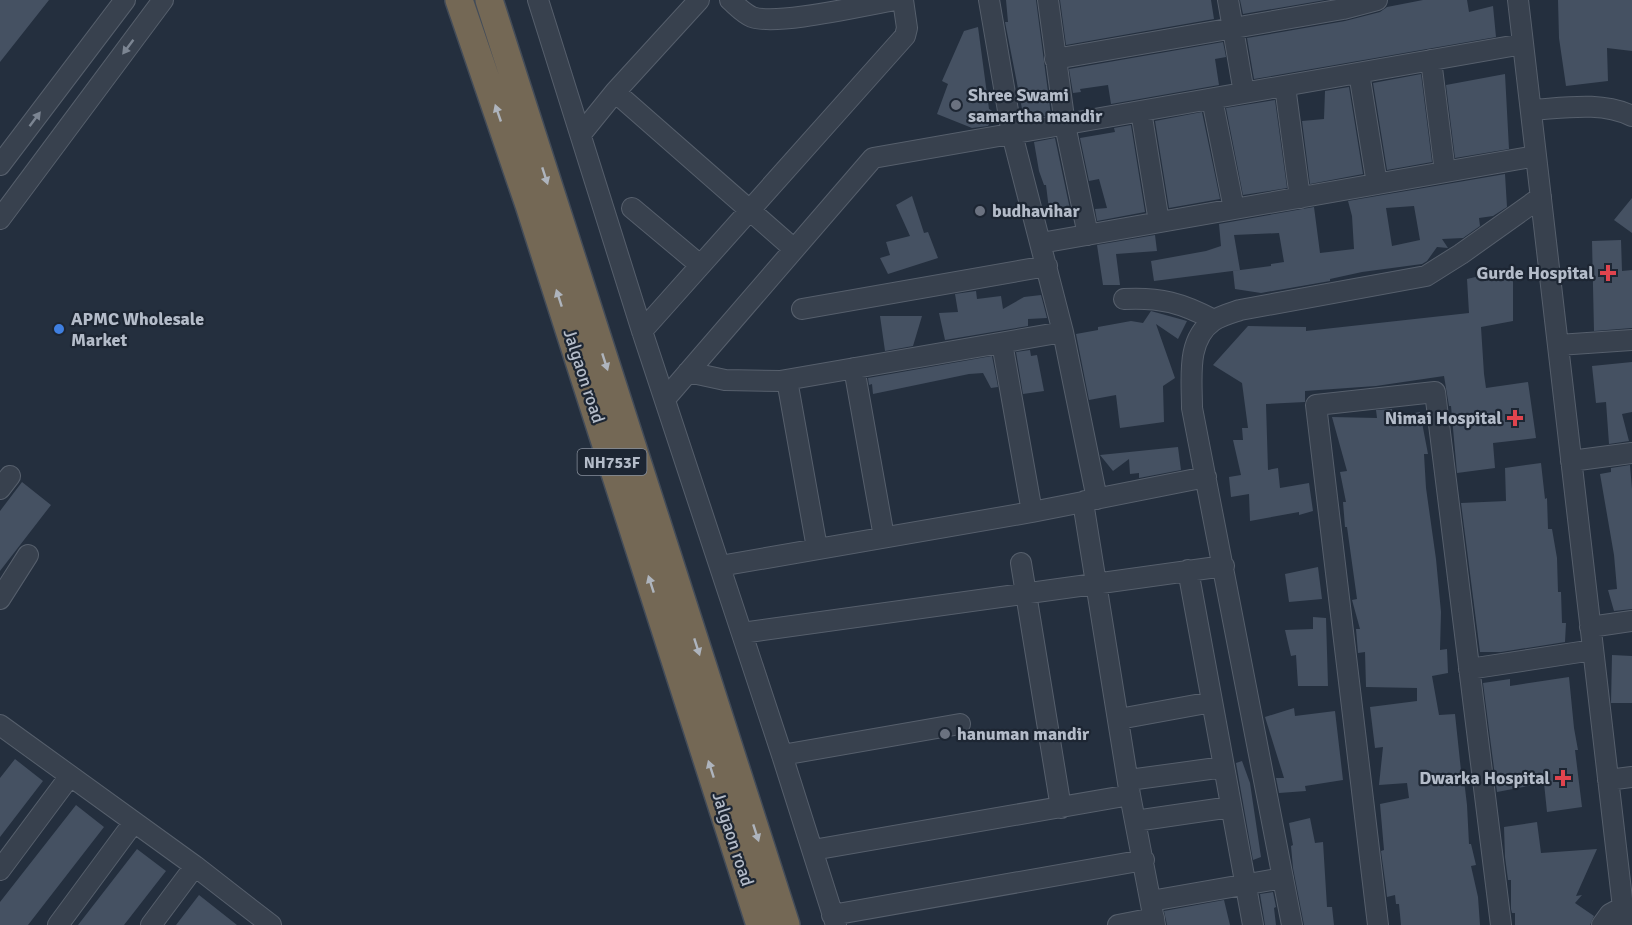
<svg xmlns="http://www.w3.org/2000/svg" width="1632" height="925" viewBox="0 0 1632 925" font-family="Signika,sans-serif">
	<rect width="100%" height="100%" fill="#242f3e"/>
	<!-- building -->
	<path fill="#455162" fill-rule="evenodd" d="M0,0H49L0,62Z
		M1006,0H1036L1051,115L1024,119L1005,22H1008Z
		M1060,0H1211L1214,19L1066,45Z
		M1240,0H1325L1243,14Z
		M1423,0H1467L1469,12L1493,6L1496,37L1254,79L1247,38L1345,21L1380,12L1387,7Z
		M1558,0H1632V51L1607,48L1608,81L1566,86L1559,38Z
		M978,27L989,109L996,113L988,126L972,128L937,114L948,84L942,81L964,31Z
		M1223,42L1226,57L1215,59L1219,85L1111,104L1108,85L1080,89L1081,92L1073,93L1069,69Z
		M1421,74L1432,162L1387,170L1373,83Z
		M1505,74L1509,149L1455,158L1446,85Z
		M1349,87L1363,174L1310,184L1302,121L1324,119L1325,91Z
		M1275,100L1287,188L1243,195L1226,108Z
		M1202,112L1220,199L1169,208L1155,121Z
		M1131,125L1145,212L1097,221L1095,209L1107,208L1099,179L1089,181L1080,138L1115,132L1114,128Z
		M1055,138L1071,214L1050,218L1046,185H1044L1039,171L1034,142Z
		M1505,174L1507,207L1493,216L1479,218L1480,226L1463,238L1442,239L1448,248L1437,247L1427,261L1422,264L1362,272L1330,279V281L1261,293L1235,289L1233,271L1271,266V264L1284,262L1279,233L1234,235L1240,270L1154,281L1151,261L1206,251L1221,246L1219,224L1314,207L1320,253L1354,249L1352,216L1348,201ZM1414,206L1420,240L1392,246L1386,208Z
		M912,196L924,233L928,232L938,258L888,274L880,258L890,255L886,242L910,236L896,205Z
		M1632,198V233L1614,220Z
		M1155,235L1157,251L1116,254L1120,285H1103L1097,245Z
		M1621,240L1622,271L1632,270V328L1594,331L1592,241Z
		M1513,268V321L1481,327L1484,374L1486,388L1528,382L1536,438L1493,443L1495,468L1457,473L1451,406H1449L1444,376L1376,386L1305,391V402L1266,404L1268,470L1278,468L1280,488L1309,483L1313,511L1299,515V512L1250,521L1249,494L1231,497L1229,477L1241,475L1233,440H1243L1242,428H1248L1242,383L1213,365L1248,326L1306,327V331L1469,313L1467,279Z
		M976,291L977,299L1001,296L1003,309L1024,297L1041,295L1047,318L1028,319V326L945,340L939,313L958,312L955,294Z
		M1151,311L1187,321L1178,339L1156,324L1175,378L1163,386L1164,422L1120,428L1116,395L1089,400L1076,334L1098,330V327L1131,321L1143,323Z
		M880,316H922L913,346L885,351Z
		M1030,350L1031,356L1037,355L1044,391L1023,394L1016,352Z
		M992,356L998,387L991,388L983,373L969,374L873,394L872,384L869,385L868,378Z
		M1632,362V412L1622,414L1629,441L1609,444L1606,402L1596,403L1592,366Z
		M1392,409V417L1420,412L1428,454H1424L1426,488L1436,559L1441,612L1440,650L1447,649L1448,673L1432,676L1439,715L1455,714L1462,780H1464L1467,805L1469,844H1471L1476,865L1471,866L1478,897L1480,925H1401L1399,904H1396L1395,895L1387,897L1386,888L1381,851L1384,850L1380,804L1409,798L1407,783L1379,785L1383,747L1375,748L1370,707L1417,701V688L1366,687L1365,652L1358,653L1356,629H1360L1352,600L1357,599L1347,527H1345L1343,502H1346L1340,472L1347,471L1332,417L1377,418L1376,410Z
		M1178,447L1181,470L1139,478V473L1130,474L1129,459L1113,471L1100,455Z
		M1541,463L1545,499L1547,498L1548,529H1552L1557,558L1558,592H1561L1562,623H1566L1565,642L1501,652H1480L1461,503L1506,501L1505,468Z
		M1630,465L1632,489V609L1614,611L1608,590L1617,589L1614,555L1600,474L1611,472V468Z
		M22,482L51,505L0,571V511Z
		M1318,567L1322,599L1289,602L1285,574Z
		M1313,617L1326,618L1328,686H1298L1296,655L1291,656L1285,630L1313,629Z
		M1612,655L1632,656V703H1611Z
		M1569,677L1574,728L1578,750H1575L1582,807L1547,812L1544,783L1497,792L1483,683L1510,679V686Z
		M1294,708L1295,716L1335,711L1343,780L1305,786L1306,791L1279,793L1276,778H1284L1265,717Z
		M15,759L43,781L0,837V778Z
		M1242,761L1250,783L1261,857L1253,860L1236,763Z
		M76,805L104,827L28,925H0V902Z
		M1310,818L1315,843L1323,842L1327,907H1332L1334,925H1304L1293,868L1291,846L1293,845L1289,823Z
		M1537,822L1541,853L1597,849L1576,896L1582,895L1575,903L1594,916L1590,925H1515V913H1512L1511,909V880H1508L1505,857L1504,827Z
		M137,849L166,871L124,925H78Z
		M1273,892L1276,907L1274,908L1276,925H1265L1260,894Z
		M199,895L237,925H176Z
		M1224,900L1230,925H1167L1164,911Z"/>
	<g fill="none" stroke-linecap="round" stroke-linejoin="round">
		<defs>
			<path id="minor" d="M538,0L642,331L782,755L836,925
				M730,0C737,6 743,13 752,17C777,26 865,5 896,0
				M989,0L1012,134L1063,332L1097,499
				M1048,0L1065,125L1088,235
				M1228,0L1244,93
				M1518,0L1625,925
				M1055,59L1343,9L1377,0
				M1431,60L1445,172
				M1359,73L1377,184
				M1285,86L1300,198
				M615,92L794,249
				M1212,99L1234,209
				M1531,110C1564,108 1601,101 1632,116
				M1141,111L1159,222
				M581,134L615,92L699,0
				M0,165L125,0
				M632,208L700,265
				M0,219L163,0
				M1041,243L1536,156
				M1124,299C1160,297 1182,303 1214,320
				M802,309L1047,266
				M642,331L905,36L907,28L903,0
				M1002,343L1032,512
				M1558,345L1632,340
				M854,368L884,537
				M688,372L725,380L780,381L1063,332
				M787,380L817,548
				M665,399L873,158L1523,44
				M1571,461L1632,453
				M0,489L10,476
				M1085,501L1206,477
				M1021,563L1061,808
				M720,566L1032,512L1083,502L1130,795L1155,925
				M1188,570L1253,925
				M0,599L28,555
				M1590,627L1632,621
				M742,633L1224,566
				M1469,669L1593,650
				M1119,719L1212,702
				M0,725L195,866L271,925
				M782,755L960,724
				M1129,780L1224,767
				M1608,780L1632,777
				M1135,821L1231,807
				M813,850L1130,795
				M0,870L70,776
				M1151,901L1283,878
				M832,915L1144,860
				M58,925L134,822
				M151,925L195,866
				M1118,925L1154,918
				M1292,925L1192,408C1192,378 1186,340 1213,321C1220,316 1231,313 1240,310L1426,276L1461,254L1541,197
				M1378,925L1316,405L1435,392L1501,925
				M1602,925L1610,914L1623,907"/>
			<path id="highway" d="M459,0L529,205L760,925
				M489,0L786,925"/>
		</defs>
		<!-- minor casing -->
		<use href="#minor" stroke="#565f6c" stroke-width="22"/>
		<!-- highway casing -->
		<use href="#highway" stroke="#434c59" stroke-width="30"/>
		<!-- minor -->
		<use href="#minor" stroke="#38414e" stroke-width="20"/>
		<!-- highway -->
		<use href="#highway" stroke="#746855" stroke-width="27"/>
	</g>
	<!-- one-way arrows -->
	<defs><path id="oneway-solid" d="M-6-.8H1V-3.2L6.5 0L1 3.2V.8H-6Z" transform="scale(1.5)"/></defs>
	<g fill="#7c8592">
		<use href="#oneway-solid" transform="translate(128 47) rotate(127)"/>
		<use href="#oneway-solid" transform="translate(35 119) rotate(-53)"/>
	</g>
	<g fill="#aeb4bd">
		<use href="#oneway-solid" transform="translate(498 113) rotate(-109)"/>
		<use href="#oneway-solid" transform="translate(545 176) rotate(72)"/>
		<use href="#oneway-solid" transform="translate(559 298) rotate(-108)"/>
		<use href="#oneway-solid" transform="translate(605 362) rotate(72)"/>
		<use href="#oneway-solid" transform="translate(651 584) rotate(-108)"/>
		<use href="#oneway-solid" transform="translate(697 647) rotate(72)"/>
		<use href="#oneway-solid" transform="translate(711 769) rotate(-108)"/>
		<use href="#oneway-solid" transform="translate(756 833) rotate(72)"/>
	</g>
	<!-- markers -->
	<g fill="#6b7280" stroke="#1d2633" stroke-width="2">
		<circle cx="956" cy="105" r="6"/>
		<circle cx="980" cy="211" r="6"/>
		<circle cx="945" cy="734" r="6"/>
	</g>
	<g fill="#e0444e" stroke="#1d2633" stroke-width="2">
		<path d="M1605 264h6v6h6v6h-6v6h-6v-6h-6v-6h6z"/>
		<path d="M1512 409h6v6h6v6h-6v6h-6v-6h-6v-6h6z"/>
		<path d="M1560 769h6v6h6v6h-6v6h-6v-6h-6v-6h6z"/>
	</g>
	<circle fill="#3f7fe0" stroke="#1d2633" stroke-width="2" cx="59" cy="329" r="6"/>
	<g text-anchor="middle" stroke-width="4.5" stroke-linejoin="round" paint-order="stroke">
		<!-- shield labels -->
		<rect fill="#1d2633" stroke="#878f9c" stroke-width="1.5" x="577.5" y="449" width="69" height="26" rx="4.5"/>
		<g font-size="16" font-weight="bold" fill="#b4bcc9">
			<text x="612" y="468">NH753F</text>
		</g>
		<!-- poi labels -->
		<g font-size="18" font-weight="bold" fill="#b4bcc9" stroke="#1d2633" text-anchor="start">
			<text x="968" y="101">Shree Swami<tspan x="968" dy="21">samartha mandir</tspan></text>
			<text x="992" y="217">budhavihar</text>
			<text x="1594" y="279" text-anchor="end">Gurde Hospital</text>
			<text x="71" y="325">APMC Wholesale<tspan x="71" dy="21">Market</tspan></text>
			<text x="1502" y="424" text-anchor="end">Nimai Hospital</text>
			<text x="957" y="740">hanuman mandir</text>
			<text x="1550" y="784" text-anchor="end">Dwarka Hospital</text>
		</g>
		<!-- street labels -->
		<g font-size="18" fill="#b4bcc9" stroke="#1d2633">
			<text transform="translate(584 376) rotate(72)" y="6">Jalgaon road</text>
			<text transform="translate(733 839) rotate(72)" y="6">Jalgaon road</text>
		</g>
	</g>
</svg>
